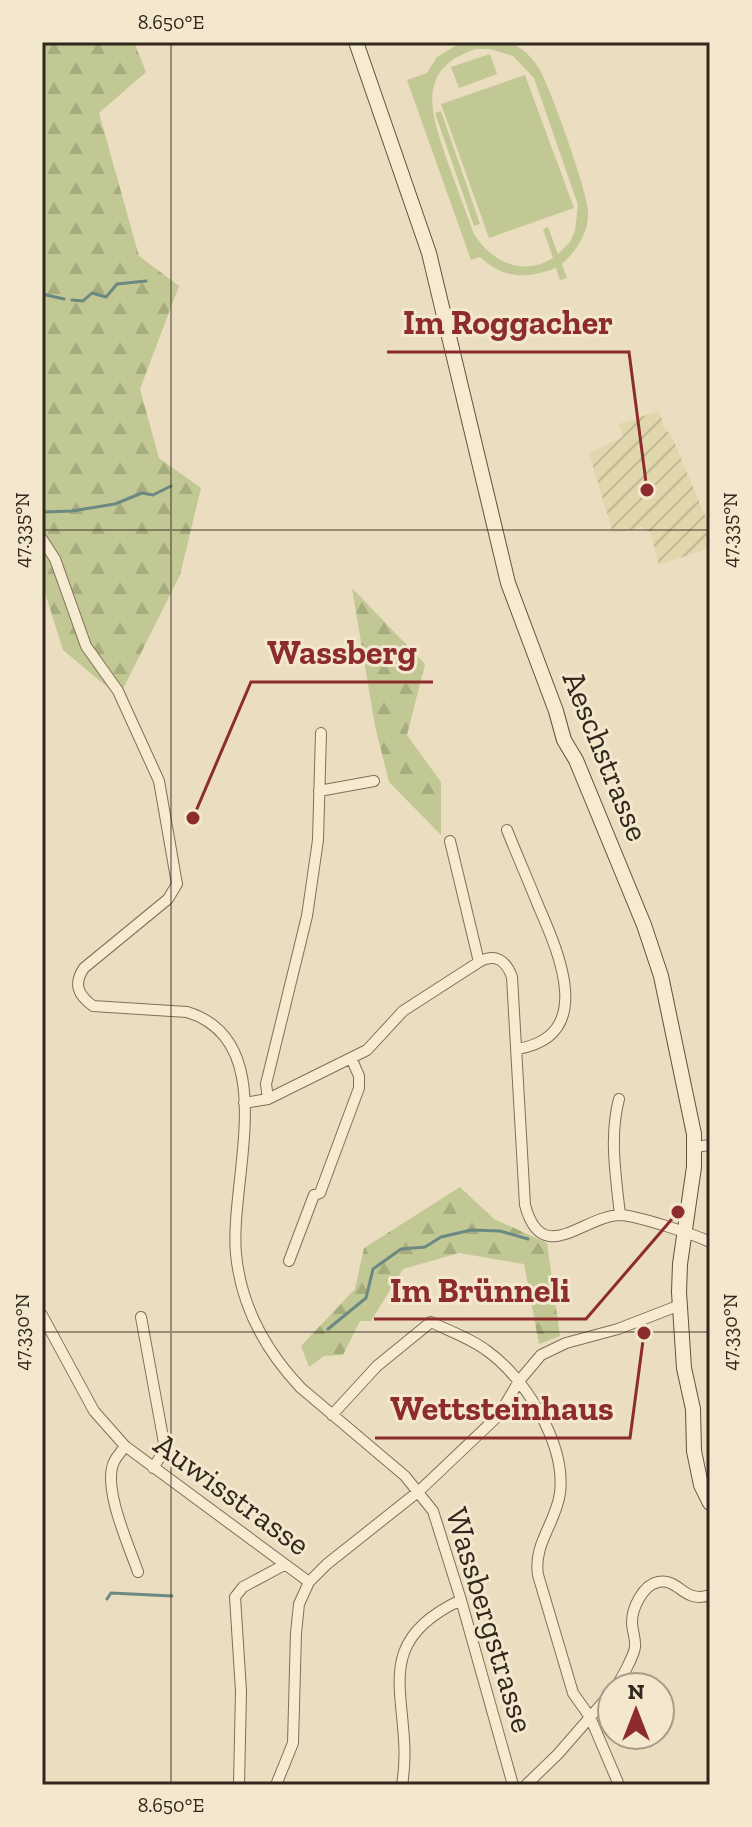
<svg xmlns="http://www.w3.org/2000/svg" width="752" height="1827" viewBox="0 0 752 1827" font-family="'Zilla Slab',serif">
	<defs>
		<pattern id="farmland-furrows" width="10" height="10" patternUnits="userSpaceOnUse" patternTransform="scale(2)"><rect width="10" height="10" fill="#e0d7ad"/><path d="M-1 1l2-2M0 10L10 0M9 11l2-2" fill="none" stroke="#c1b994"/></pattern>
		<pattern id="forest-firs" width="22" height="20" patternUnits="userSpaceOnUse" patternTransform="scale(2)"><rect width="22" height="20" fill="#c2c894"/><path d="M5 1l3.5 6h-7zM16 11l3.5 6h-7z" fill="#a7ac7f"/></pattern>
	</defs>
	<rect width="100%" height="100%" fill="#ebddbf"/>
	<!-- farmland -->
	<path fill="url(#farmland-furrows)" d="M659,411L665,429L671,435L710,527V548L659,565L650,532L642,527L613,533L589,453L623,437L619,424Z"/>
	<!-- green -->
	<path fill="#c2c894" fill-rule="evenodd" d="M462,42C478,42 502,38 516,46C525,50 533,59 538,67C549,83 588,193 588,211C589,233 577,250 562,264L567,278L560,280L556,268C527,279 503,279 480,257L471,260L407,80L427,73L437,57ZM476,49H490L513,56L534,78L578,205L575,231L570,242L558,254L548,227L543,229L553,258C522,277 492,262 474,234C465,211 457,187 448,163C432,116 413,69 476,49Z
		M490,54L497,74L459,88L451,67Z
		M525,75L574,208L489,238L441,104Z
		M441,111L480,224L474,226L435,113Z"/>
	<!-- forest -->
	<path fill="url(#forest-firs)" d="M42,42H134L146,72L99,113L139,256L179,286L140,389L159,458L201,488L180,575L119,697L63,650L42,583Z
		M352,588L425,664L407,735L441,782V835L389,782L375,726Z
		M460,1187L494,1219L547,1243L560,1336L539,1344L524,1264L459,1253L403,1269L371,1321H360L343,1355L324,1356L309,1367L301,1346L355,1289L364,1248Z"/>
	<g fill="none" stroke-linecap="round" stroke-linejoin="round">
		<!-- stream -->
		<path stroke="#6a8982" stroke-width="3" d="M42,294L64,299
			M72,300L83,301L92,293L106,297L117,284L146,281
			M42,512L72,511L115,504L142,493L153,495L171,486
			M328,1329L366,1298L373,1269L401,1249L425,1247L441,1237L471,1230L500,1231L528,1239
			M107,1599L111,1593L172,1596"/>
		<defs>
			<path id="street" d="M42,539L55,559L86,646L118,691L159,781L177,884L168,899L84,968C73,984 78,995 93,1006L187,1012C283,1041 229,1181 236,1254C241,1306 265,1350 301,1388L405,1476L433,1511L461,1600L513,1785
				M319,791L374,781
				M507,830C517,855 528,880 538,905C558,951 597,1036 517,1049
				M450,841L479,962
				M268,1099L266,1084L307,916L318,840L321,733
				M619,1099C609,1137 616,1177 620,1215
				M244,1103L268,1099L367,1050L403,1011L479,962C495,953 506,960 512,977L525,1205C542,1269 584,1215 621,1215C638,1216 693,1234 710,1242
				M695,1147L710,1145
				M289,1261L314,1195L320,1193L359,1088V1076L352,1060
				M42,1315L94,1411L125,1446L309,1582
				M141,1317L164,1443L162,1454L153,1468
				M332,1415L377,1366L431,1322C449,1331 470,1338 486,1350C525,1377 566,1444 560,1493C556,1523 533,1544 538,1575L573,1693L590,1717L619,1785
				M125,1446C122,1451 116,1457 114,1462C102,1487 129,1546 138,1572
				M616,1687C621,1679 634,1656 635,1647C636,1639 632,1631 632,1622C632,1608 643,1585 658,1582C680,1578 683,1604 710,1595
				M239,1785L241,1691L235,1597L243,1587L284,1565
				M276,1785L293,1743L296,1633L299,1604L309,1582L327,1564L419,1491L499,1415L519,1381L541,1355L566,1343L618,1329L680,1305
				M402,1785C416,1704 362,1646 461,1600
				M526,1785L558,1754L612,1692"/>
			<path id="secondary" d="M356,42L429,253L508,583L556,711L564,740L576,760L644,925L661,976L694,1134V1167L680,1264L679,1292L684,1368L693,1409L694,1451L701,1485L710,1503"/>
		</defs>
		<!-- street casing -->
		<use href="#street" stroke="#826e58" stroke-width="12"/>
		<!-- secondary casing -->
		<use href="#secondary" stroke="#64503c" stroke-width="16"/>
		<!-- street -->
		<use href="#street" stroke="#f6ebd1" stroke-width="10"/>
		<!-- secondary -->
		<use href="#secondary" stroke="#f6ebd1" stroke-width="14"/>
	</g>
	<!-- ticks -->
	<path fill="none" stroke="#32271c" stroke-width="2" stroke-opacity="0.45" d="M171,42V1785M42,530H710M42,1332H710"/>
	<g text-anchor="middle" stroke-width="6" stroke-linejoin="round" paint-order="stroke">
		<!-- street labels -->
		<g font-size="32" fill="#32271c" stroke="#f3e8ce">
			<text transform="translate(606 756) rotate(68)" y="11">Aeschstrasse</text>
			<text transform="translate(232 1494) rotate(36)" y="11">Auwisstrasse</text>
			<text transform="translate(490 1620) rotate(73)" y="11">Wassbergstrasse</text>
		</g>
	</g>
	<!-- callouts -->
	<path fill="none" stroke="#8d2c2d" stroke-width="3" d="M647 490L629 352H387M193 818L251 682H433M678 1212L586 1319H374M644 1333L630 1438H375"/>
	<g fill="#8d2c2d" stroke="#f3e8ce" stroke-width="3">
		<circle cx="647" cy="490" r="8"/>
		<circle cx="193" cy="818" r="8"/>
		<circle cx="678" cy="1212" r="8"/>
		<circle cx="644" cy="1333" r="8"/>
	</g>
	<g font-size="34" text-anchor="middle" font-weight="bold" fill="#8d2c2d" stroke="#f3e8ce" stroke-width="6" stroke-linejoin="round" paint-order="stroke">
		<text x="508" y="334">Im Roggacher</text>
		<text x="342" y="664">Wassberg</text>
		<text x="480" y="1302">Im Brünneli</text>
		<text x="502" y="1420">Wettsteinhaus</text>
	</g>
	<!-- border -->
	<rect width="752" height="1827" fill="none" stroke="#f3e8ce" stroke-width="88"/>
	<!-- north arrow -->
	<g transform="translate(636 1711)"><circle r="38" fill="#f3e8ce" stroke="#a69b87" stroke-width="2"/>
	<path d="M0-6L14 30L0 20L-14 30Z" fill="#8d2c2d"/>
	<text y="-12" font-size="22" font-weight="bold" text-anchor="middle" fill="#32271c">N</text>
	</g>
	<rect x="44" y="44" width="664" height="1739" fill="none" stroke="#32271c" stroke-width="3"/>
	<g font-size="20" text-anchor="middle" fill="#32271c">
		<text x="171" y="29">8.650°E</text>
		<text transform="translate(22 530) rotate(-90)" y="7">47.335°N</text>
		<text transform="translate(730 530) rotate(-90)" y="7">47.335°N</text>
		<text transform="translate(22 1332) rotate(-90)" y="7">47.330°N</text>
		<text transform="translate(730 1332) rotate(-90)" y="7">47.330°N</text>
		<text x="171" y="1812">8.650°E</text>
	</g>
</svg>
